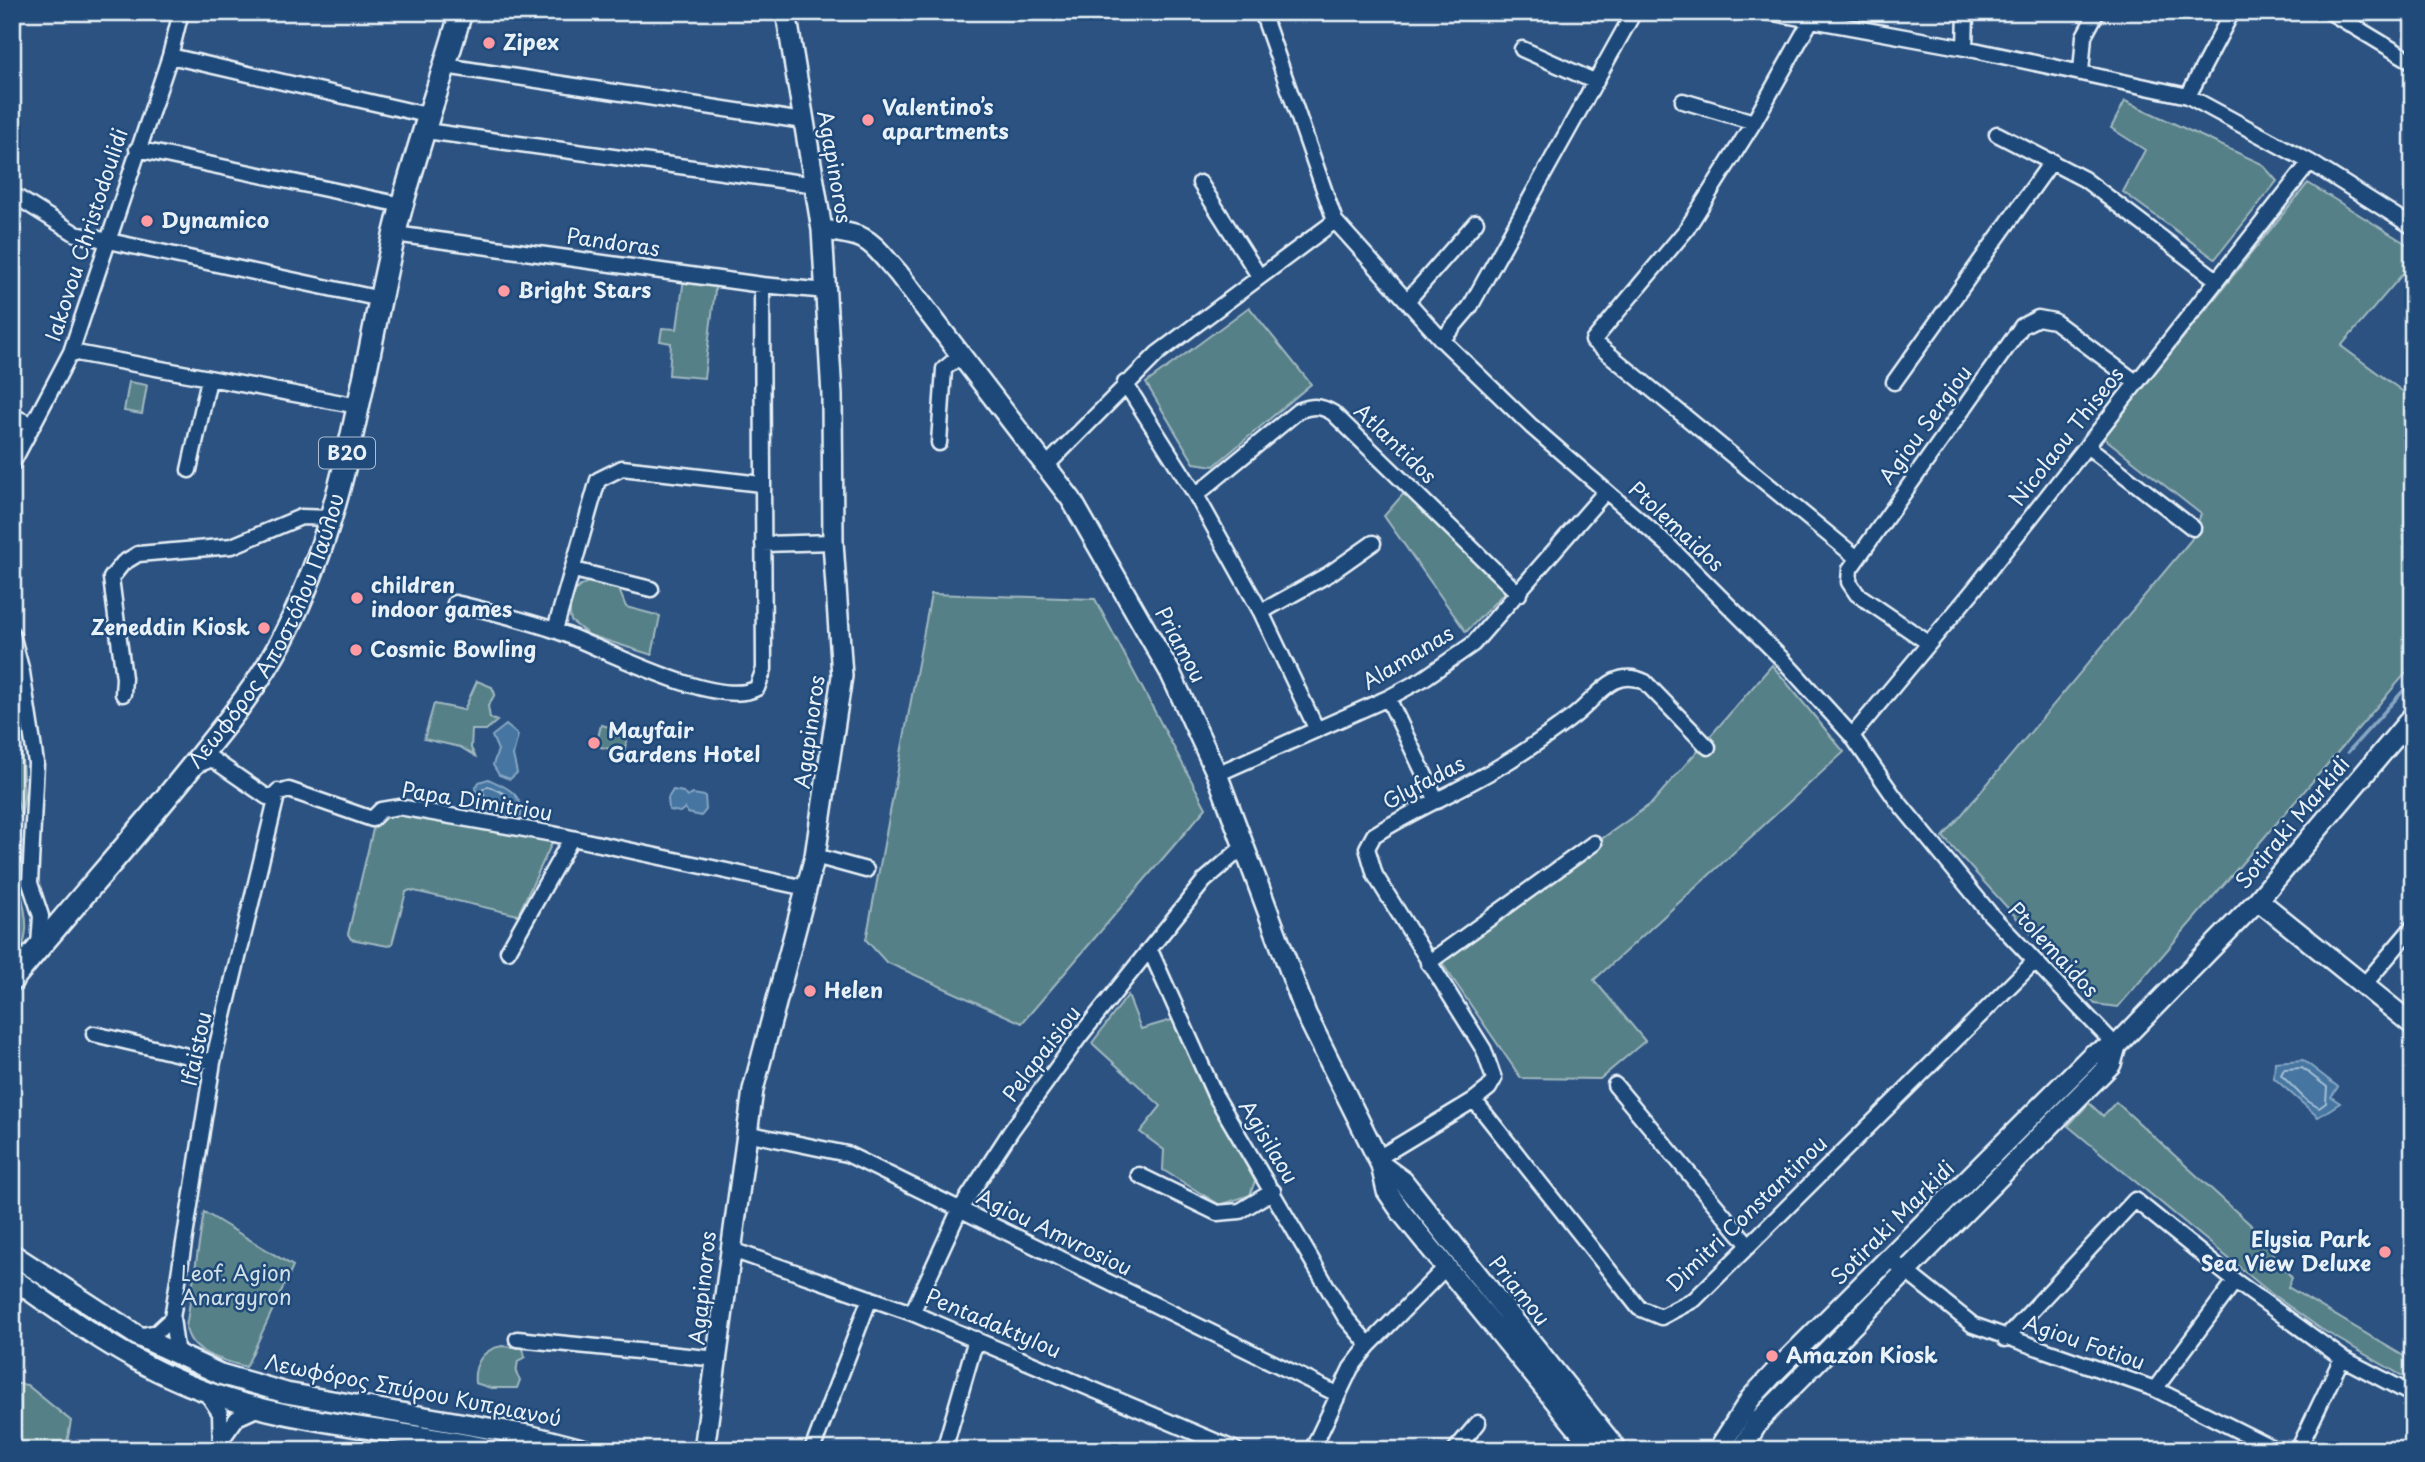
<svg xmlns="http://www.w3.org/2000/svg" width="2425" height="1462" viewBox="0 0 2425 1462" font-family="'Playpen Sans',sans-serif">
	<rect width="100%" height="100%" fill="#2c5282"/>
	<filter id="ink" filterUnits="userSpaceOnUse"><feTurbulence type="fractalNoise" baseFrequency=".0143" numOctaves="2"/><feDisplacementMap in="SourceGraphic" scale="14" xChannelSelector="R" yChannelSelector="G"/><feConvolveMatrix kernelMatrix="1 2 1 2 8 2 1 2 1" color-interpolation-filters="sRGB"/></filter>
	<g filter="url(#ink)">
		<!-- green -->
		<path fill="#578087" stroke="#a0b8c0" stroke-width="2" d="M2125,101L2262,164L2277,181L2215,259L2123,192L2145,150L2111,128Z
			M2308,183L2413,248V262L2341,346L2413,399V665L2118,1007L2095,1004L1943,837L2191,540L2201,514L2103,437Z
			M684,278L716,282L704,378L669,375L671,343L660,341L662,328L677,329Z
			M1249,307L1311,384L1214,466L1194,463L1146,383Z
			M129,382L147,385L142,414L124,411Z
			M1405,492L1505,592L1466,632L1384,516Z
			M590,581L618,587L626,607L660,616L652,655L589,635L571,621C567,602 571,588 590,581Z
			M931,594L1095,599L1206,808L1022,1023L886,962L866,940Z
			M1772,665L1844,752L1594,980L1645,1041L1600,1079L1521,1078L1437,956L1652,803Z
			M477,681L492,687L495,694L488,706L490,718L497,721L486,730H472L471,748L475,756L460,747L424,739L434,704L464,710Z
			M601,725L624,730L627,739L624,752L596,746Z
			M12,740H21L24,797L21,817L12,776Z
			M389,812L547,838L552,843L518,915L410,890L406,892L392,944L388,946L351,939L348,934L374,825Z
			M20,889C28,920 31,939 12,967V920Z
			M1128,995L1141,1029L1175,1019L1207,1095L1255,1181L1250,1195L1220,1205L1163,1170L1164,1150L1140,1132L1161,1106L1092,1043Z
			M2116,1102L2252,1226L2292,1278L2288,1287L2407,1358L2413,1350V1382L2321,1329L2273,1295L2068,1126L2089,1103L2103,1116Z
			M204,1212L293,1266L246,1367C223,1360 190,1355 186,1327Z
			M502,1346L523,1348L525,1357L518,1361L516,1373L520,1380L517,1388H491L475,1383C473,1364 483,1349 502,1346Z
			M12,1383L27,1385L71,1421L67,1443L76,1450H12Z"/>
		<!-- water -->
		<path fill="#4474a0" stroke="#86a6c3" stroke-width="2" d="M506,725L518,735L513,755L517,773L510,779L499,775L493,765L498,750L492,736Z
			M488,779C506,787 524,794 521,816L481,810L482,803L475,789L479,782Z
			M673,790L683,792L687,797L693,794L705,796L706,810L701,816L688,813L685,808L680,812L669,810L668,798Z
			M2303,1060L2338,1087L2331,1097L2340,1103L2318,1117L2274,1078L2275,1062Z"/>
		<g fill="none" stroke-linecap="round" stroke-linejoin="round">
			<!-- shore -->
			<path stroke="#a6bfd5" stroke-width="2" d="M488,786L505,794L512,806L489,804L482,790Z
				M2302,1068L2327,1087L2326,1103L2319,1108L2306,1100L2281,1075L2284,1069Z"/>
			<!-- stream -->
			<path stroke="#86a6c3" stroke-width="3.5" d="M2348,752L2413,680"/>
			<defs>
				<path id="street" d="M1262,12L1335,221L1442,340L1531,426L1667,544L1783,660L1852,736L1895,798L1991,915L2116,1046
					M1768,12L1965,48L2188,96L2310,162L2413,227
					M2330,12L2413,62
					M1810,22L1754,122L1686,230L1593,341L1857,558
					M1965,48L1966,12
					M1522,49L1596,82
					M170,56L431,116
					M445,66L803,121
					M2081,72L2084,36L2097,12
					M2188,96L2232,12
					M1683,101L1754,122
					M426,131L816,185
					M1997,134L2084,179L2217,280
					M137,149L402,205
					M1200,183L1259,276
					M12,194L76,234L381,299
					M395,234L762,285L827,291
					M1407,301L1476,222
					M1442,340L1470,307L1634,12
					M71,352L358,406
					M1894,382L2052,161
					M1125,383L1196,495L1261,612L1316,728
					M12,416L33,425
					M939,443L944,369L961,355
					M2087,446L2193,528
					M12,464L71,352L170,56L181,12
					M1047,465L1158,353L1335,221
					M189,470L209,379
					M1196,495L1298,411C1312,406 1320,405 1333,413L1519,594
					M763,544L833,542
					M574,570L651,589
					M455,603C488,611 522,619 554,630C596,644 717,711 757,688L764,669L762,285
					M1261,612L1329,574L1373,543
					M555,630L598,480L622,468L761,484
					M12,634L22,672L36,763L30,883L41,916L39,946
					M1927,642L1857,594L1849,582L1850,569L2022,326L2038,318L2054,321L2136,382
					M123,694L124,678L111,578L123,563L138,554L232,546L301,517L332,518
					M1388,698L1437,801
					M1852,736L1972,592L2310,162
					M195,766L212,759L267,797L289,790L372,819L381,810L399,807L553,834L806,888
					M1217,774L1388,698L1423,679L1473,644L1606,491
					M815,856L866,870
					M1150,950L1215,1095L1345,1317L1369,1345
					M508,951L571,839
					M1428,963L1594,843
					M2363,986L2413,927
					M94,1034L213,1062
					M1615,1085L1748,1244
					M1474,1100L1639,1308L1661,1317L1695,1299L2034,962
					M746,1133L847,1154L1337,1394
					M1378,1158L1474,1100L1489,1088L1494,1079L1484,1050L1375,875L1367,848L1374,835C1418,807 1468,787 1512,759C1532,747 1551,733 1570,719C1595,702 1612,665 1645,682L1708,747
					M1139,1175L1217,1213L1240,1211L1273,1191
					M729,1249L912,1313L1236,1450
					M1889,1258L1973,1325L2155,1389L2277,1450
					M912,1313L959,1211L1011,1131L1080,1036L1204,881L1244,846
					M138,1336L157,1332L172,1318
					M517,1339L718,1359
					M2005,1339L2135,1200L2235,1281L2342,1358L2413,1395
					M183,1357L176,1348L172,1318L213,1062L278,791
					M2155,1389L2235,1281
					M206,1392L220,1413L221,1450
					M222,1439L237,1418L259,1408
					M812,1450L870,1298
					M944,1450L976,1339
					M1312,1450L1351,1368L1369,1345L1445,1268
					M1455,1450L1478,1423
					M2298,1450L2342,1358"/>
				<path id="secondary" d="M822,230C870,235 867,238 898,273L1071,499L1170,672L1217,774L1306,1014L1381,1165L1387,1191L1402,1213L1595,1450
					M2258,900L2413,1025
					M1381,1165L1403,1181L1617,1450
					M12,1254L138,1336L220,1374L286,1393L528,1435L586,1450
					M12,1278C68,1318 126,1360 189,1385C286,1425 394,1428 495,1450
					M704,1450L753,1090L815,856L842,676L833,542L832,395L822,230L786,12
					M1718,1450L1751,1398L1774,1373L2092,1055L2116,1046L2258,900L2413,716
					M1741,1450L1760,1419L2111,1064L2116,1046"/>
				<g id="primary">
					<path id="s1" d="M12,980C70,909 131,842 188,771C221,730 257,688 281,642C348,515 362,370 395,232C413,158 440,85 461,12"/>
				</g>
			</defs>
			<!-- street casing -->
			<use href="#street" stroke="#e8f1f8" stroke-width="19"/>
			<!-- secondary casing -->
			<use href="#secondary" stroke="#e8f1f8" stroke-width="24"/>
			<!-- primary casing -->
			<use href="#primary" stroke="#e8f1f8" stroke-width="26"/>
			<!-- street -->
			<use href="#street" stroke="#1f4a7a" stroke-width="14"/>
			<!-- secondary -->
			<use href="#secondary" stroke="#1f4a7a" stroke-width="19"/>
			<!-- primary -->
			<use href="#primary" stroke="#1f4a7a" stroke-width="21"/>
		</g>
	</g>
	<!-- markers -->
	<g fill="#ff9aa2" stroke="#1f4a7a" stroke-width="2.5">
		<circle cx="489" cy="43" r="7"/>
		<circle cx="868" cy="120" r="7"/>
		<circle cx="147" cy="221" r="7"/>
		<circle cx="504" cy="291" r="7"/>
		<circle cx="357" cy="598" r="7"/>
		<circle cx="264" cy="628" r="7"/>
		<circle cx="356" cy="650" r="7"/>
		<circle cx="594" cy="743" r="7"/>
		<circle cx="810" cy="991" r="7"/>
		<circle cx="2385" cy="1252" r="7"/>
		<circle cx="1772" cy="1356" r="7"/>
	</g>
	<g text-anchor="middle" stroke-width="5" stroke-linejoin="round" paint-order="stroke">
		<!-- shield labels -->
		<rect fill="#1f4a7a" stroke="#acbfd2" stroke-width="2" x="319" y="437.5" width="56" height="31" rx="5"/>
		<g font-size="19" font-weight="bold" fill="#e8f1f8">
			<text x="347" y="460">B20</text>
		</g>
		<!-- poi labels -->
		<g font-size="21" font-weight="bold" fill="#e8f1f8" stroke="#1f4a7a" text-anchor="start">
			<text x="503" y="50">Zipex</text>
			<text x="882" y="115">Valentino’s<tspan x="882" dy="24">apartments</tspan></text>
			<text x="161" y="228">Dynamico</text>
			<text x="518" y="298">Bright Stars</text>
			<text x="371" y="593">children<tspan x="371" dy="24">indoor games</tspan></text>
			<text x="250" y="635" text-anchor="end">Zeneddin Kiosk</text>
			<text x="370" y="657">Cosmic Bowling</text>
			<text x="608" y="738">Mayfair<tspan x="608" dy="24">Gardens Hotel</tspan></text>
			<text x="824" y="998">Helen</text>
			<text x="2371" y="1247" text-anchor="end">Elysia Park<tspan x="2371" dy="24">Sea View Deluxe</tspan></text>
			<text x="1786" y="1363">Amazon Kiosk</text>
		</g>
		<!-- street labels -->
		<g font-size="21" fill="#e8f1f8" stroke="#1f4a7a">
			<text transform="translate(834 167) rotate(80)" y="7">Agapinoros</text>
			<text transform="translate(87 235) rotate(-72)" y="7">Iakovou Christodoulidi</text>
			<text transform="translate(613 243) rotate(8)" y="7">Pandoras</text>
			<text transform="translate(1926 425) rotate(-54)" y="7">Agiou Sergiou</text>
			<text transform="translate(2067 437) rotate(-52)" y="7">Nicolaou Thiseos</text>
			<text transform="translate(1395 444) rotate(44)" y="7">Atlantidos</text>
			<text transform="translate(1676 527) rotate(43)" y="7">Ptolemaidos</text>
			<text dy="7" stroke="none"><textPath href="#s1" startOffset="436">Λεωφόρος Αποστόλου Παύλου</textPath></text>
			<text transform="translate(1180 645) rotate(62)" y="7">Priamou</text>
			<text transform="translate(1408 658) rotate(-31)" y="7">Alamanas</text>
			<text transform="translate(810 732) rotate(-82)" y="7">Agapinoros</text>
			<text transform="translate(1424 783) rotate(-28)" y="7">Glyfadas</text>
			<text transform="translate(477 802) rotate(9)" y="7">Papa Dimitriou</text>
			<text transform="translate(2293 823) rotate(-50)" y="7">Sotiraki Markidi</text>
			<text transform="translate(2053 950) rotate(47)" y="7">Ptolemaidos</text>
			<text transform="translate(197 1049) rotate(-78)" y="7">Ifaistou</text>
			<text transform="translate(1042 1054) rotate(-53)" y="7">Pelapaisiou</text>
			<text transform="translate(1268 1142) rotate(59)" y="7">Agisilaou</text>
			<text transform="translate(1747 1214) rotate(-44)" y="7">Dimitri Constantinou</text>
			<text transform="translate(1893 1223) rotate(-45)" y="7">Sotiraki Markidi</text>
			<text transform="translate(1054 1233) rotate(26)" y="7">Agiou Amvrosiou</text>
			<text transform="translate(703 1288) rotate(-84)" y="7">Agapinoros</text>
			<text transform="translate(1519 1291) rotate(51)" y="7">Priamou</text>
			<text transform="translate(993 1324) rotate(23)" y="7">Pentadaktylou</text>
			<text transform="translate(2084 1343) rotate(19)" y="7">Agiou Fotiou</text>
			<text transform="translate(413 1391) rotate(11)" y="7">Λεωφόρος Σπύρου Κυπριανού</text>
		</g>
		<!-- park labels -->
		<g font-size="21" fill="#d2e0e7" stroke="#1f4a7a">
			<text x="236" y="1281">Leof. Agion<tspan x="236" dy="24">Anargyron</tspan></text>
		</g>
	</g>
	<!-- margin -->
	<rect width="2425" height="1462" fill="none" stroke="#1f4a7a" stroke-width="42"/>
	<rect x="21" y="21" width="2383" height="1420" fill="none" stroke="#e8f1f8" stroke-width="2.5" filter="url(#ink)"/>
</svg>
